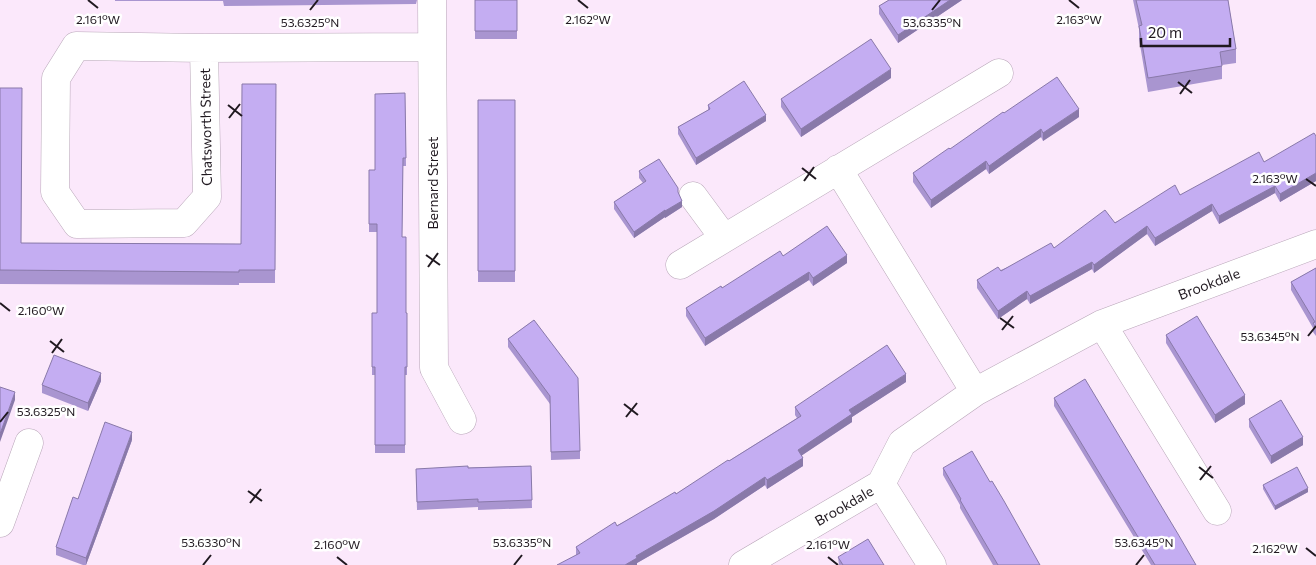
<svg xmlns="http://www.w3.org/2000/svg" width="1316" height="565" viewBox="0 0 1316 565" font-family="Commissioner,sans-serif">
	<rect width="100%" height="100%" fill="#fbe8fb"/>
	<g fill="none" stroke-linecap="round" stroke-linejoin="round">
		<defs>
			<path id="street" d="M432,0L434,368L462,420
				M204,48L207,197L184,223L77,224L55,192L56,78L76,46L204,48L432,47
				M838,169L975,392
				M693,196L724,238
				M680,265L999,73
				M1102,324L1217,511
				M881,484L932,565
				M0,523L29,443
				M743,565L881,484L902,443L975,392L1102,324L1316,244"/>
		</defs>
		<!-- street casing -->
		<use href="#street" stroke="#b8a6b8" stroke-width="29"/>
		<!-- street -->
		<use href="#street" stroke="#fff" stroke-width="28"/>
	</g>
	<!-- wall -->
	<path fill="#a995d0" d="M115,0H417L416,4L224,6L223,1H115Z
		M475,0H517V39H475Z
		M889,0H962L898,43L879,14V6Z
		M1133,0H1228L1236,49V63L1222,65V79L1148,92L1139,39V29Z
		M891,78L801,137L781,107V99Z
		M276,84L275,283H239V285L0,284V88L21,243L241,244Z
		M405,93L406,166H403L402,237L406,313H407V375H405V453H375V375H372V340L377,313V232H369V170H375Z
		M478,100H515V282H478Z
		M708,105L766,121L696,165L678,134V127L708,110Z
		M1079,117L1043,141L1041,137L989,174L986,169L931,208L913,182V173L950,149Z
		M1316,136V181L1280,202L1275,193L1219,224L1212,211L1155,246L1147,234L1094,273L1092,269L1030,304L1027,299L998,319L977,288V280L1180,195L1264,162Z
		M639,171L678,192L682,207L665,218V217L634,238L614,209V202L643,183L639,178Z
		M783,256L847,263L813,286L809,280L705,346L686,316V308L722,288Z
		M1316,268V336L1313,332V328L1291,290V282Z
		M534,320L580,451V459L551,460L550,404L508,347V339Z
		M1166,335L1245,404L1215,423L1166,343Z
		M101,381L88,411L42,393V385Z
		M906,382L852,417V422L802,455L803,466L767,489L765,485L714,519L637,563V565L576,555V547L676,494L797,418L795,415V407Z
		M1054,398L1196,565H1151L1054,406Z
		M1249,419L1303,445L1271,464L1249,427Z
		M132,440L86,565H83L56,555V547L78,499Z
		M531,466L532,508L478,510V507L417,510L416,469Z
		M943,468L1040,565H993L960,508V505L943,475Z
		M1263,485L1308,492L1275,510L1263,489Z
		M838,557L884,565H839Z"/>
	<!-- shaded-wall -->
	<path fill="#8979a9" d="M950,0H962L898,43V35Z
		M891,69V78L801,137V129Z
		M1079,109V117L1043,141V133Z
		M766,115V121L696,165V158Z
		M1041,129V137L989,174V166Z
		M986,161V169L931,208V200Z
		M1316,173V181L1280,202V194Z
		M1275,186V193L1219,224V216Z
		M682,201V207L665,218V211Z
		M1212,204V211L1155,246V238Z
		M665,210V217L634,238V232Z
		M1147,226V234L1094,273V265Z
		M847,255V263L813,286V278Z
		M1092,262V269L1030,304V296Z
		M809,272V280L705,346V338Z
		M1027,291V299L998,319V311Z
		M101,373V381L88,411V403Z
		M906,374V382L852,417V422L798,458V450L849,410Z
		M15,392V400L0,442V434Z
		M1245,395V404L1215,423V415Z
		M132,432V440L86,565V558Z
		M1303,437V445L1271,464V456Z
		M803,458V466L767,489V480Z
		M765,477V485L714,519L637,563V565H625L636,556Z
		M1308,488V492L1275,510V506Z"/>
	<!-- building -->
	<path fill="#c4adf2" stroke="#8979a9" d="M475,0H517V31H475Z
		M889,0H950L898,35L879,6Z
		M1136,0H1228L1236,49L1220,52L1222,66L1148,78L1139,26L1142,25Z
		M871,39L891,69L801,129L781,99Z
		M1057,77L1079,109L1043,133L1041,129L989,166L986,161L931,200L913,173L949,148L950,149L1003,112L1004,113Z
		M744,81L766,115L696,158L678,127L710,109L708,105Z
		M242,84H276L275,270H239V272L0,270V88H22L21,243L241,244Z
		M405,93L406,158H403L402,237H406V313H407V367H405V445H375V367H372V313H377V224H369V170H375V94Z
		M478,100H515V271H478Z
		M1314,133L1316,136V173L1280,194L1275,186L1219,216L1212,204L1155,238L1147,226L1094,265L1092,262L1030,296L1027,291L998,311L977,280L998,267L1001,271L1051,243L1054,248L1105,210L1115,223L1175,185L1180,195L1259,152L1264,162Z
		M659,159L678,188V192L682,201L665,211V210L634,232L614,202L646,181L639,171Z
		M827,226L847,255L813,278L809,272L705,338L686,308L721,286L722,288L780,251L783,256Z
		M1316,268V328L1313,323L1315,322L1291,282Z
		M1197,316L1245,395L1215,415L1166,335Z
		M534,320L578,378L580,451L551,452L550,396L508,339Z
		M887,345L906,374L849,410L852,414L798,450L803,458L767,480L765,477L714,511L636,556L637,558L625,565H557L580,553L576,547L615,522L617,526L675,492L676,494L728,460L729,461L801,416L795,407Z
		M54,355L101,373L88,403L42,385Z
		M1085,379L1178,534L1196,565H1155L1054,398Z
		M0,387L15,392L0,434Z
		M1281,400L1303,437L1271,456L1249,419Z
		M105,422L132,432L86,558L56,547L73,497L78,499Z
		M972,451L990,482L992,481L1004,501L1040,565H998L960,500L961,499L943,468Z
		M468,466V468L531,466L532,500L478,502V499L417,502L416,469Z
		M1297,467L1308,488L1275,506L1263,485Z
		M868,539L884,565H843L838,557Z"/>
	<!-- ticks -->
	<path fill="none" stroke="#201920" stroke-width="2" d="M88,0L98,8M578,0L588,8M1069,0L1079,8M310,10L318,0M932,10L940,0M1178,82L1192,93M1180,94L1190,80M228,105L242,116M229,118L240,104M802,168L816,179M1306,179L1316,186M804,181L814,167M426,255L440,265M428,267L438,253M0,303L10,311M1000,318L1014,328M1002,330L1013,316M1308,336L1316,326M50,341L64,352M52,353L62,339M624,404L638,415M626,417L637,403M0,422L8,412M1199,467L1213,478M1200,480L1211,466M248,491L262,501M250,503L261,489M1306,548L1316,556M337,557L347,565M828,557L838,565M203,565L211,555M514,565L522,555M1136,565L1144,555"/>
	<g text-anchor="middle" stroke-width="5" stroke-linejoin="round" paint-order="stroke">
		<!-- street labels -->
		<g font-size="14" fill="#201920" stroke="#fff">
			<text transform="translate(206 127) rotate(-91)" y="5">Chatsworth Street</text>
			<text transform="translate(433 183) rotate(-90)" y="5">Bernard Street</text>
			<text transform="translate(1209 284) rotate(-21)" y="5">Brookdale</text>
			<text transform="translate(844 506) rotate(-30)" y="5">Brookdale</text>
		</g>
	</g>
	<g font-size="12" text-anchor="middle" fill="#201920" stroke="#fff" stroke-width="5" stroke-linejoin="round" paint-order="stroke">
		<text x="98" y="24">2.161°W</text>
		<text x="588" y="24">2.162°W</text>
		<text x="1079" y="24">2.163°W</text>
		<text x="310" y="27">53.6325°N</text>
		<text x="932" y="27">53.6335°N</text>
		<text x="1275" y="183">2.163°W</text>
		<text x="41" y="315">2.160°W</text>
		<text x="1270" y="341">53.6345°N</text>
		<text x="46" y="416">53.6325°N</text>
		<text x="211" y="547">53.6330°N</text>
		<text x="522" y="547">53.6335°N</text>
		<text x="1144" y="547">53.6345°N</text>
		<text x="337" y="549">2.160°W</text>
		<text x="828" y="549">2.161°W</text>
		<text x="1275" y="553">2.162°W</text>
	</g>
	<!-- scale -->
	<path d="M1141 38v8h89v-8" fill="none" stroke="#201920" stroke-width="2.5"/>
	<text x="1148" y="38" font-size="15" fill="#201920" stroke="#ffffff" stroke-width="4" paint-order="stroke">20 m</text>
</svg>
